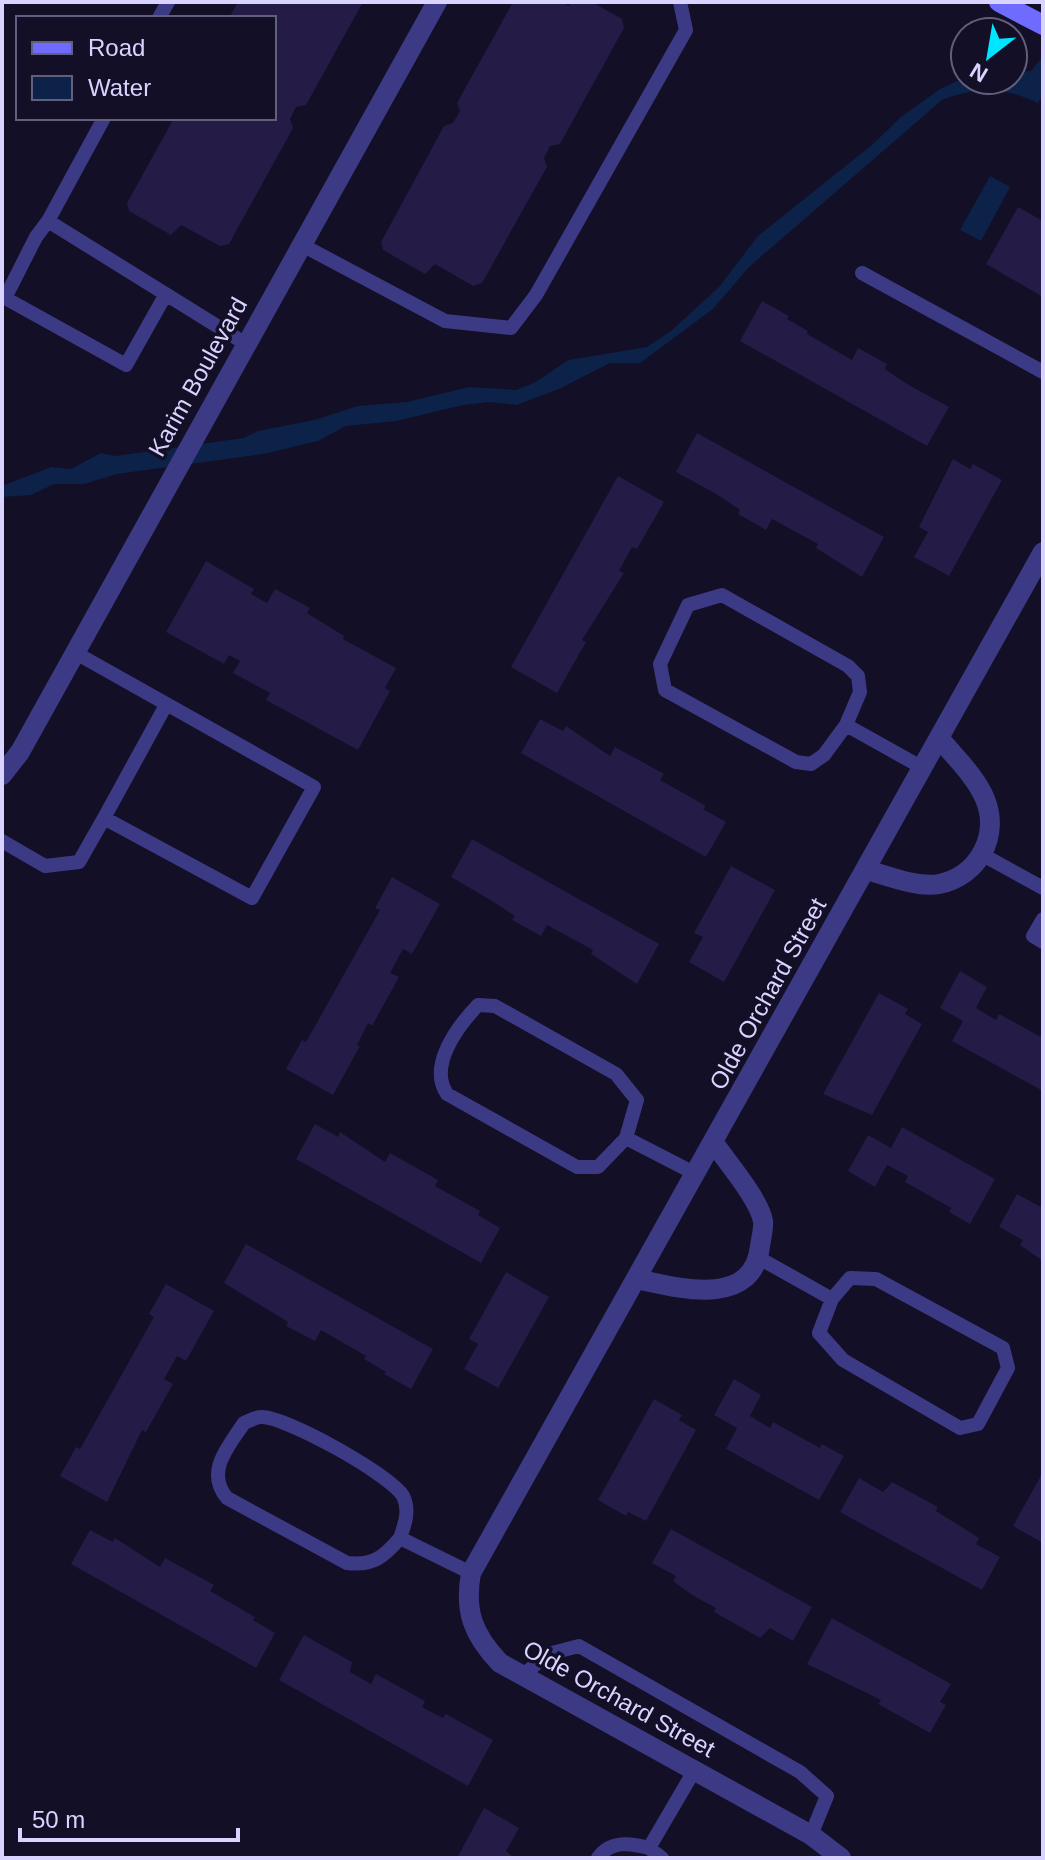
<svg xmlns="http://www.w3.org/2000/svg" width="1045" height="1860" viewBox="0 0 1045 1860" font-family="Arial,sans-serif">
	<rect width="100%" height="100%" fill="#130f26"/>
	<!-- water -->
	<path fill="#0c2248" d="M1043,56V94L1038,103C1005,87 976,87 942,100L749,267L713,309L640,363H610L561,388L517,405L489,402L463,405L396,421L346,426L318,441L263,454L117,474L84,484H54L31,495L2,497V486L51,467L71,469L101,453L115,456L244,438L258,431L314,420L358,406L407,402L469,387L516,390L536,382L568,360L647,347L671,331L719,287L758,236L872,145L901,117L940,89L964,78L1013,80V72L1031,71Z
		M990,176L1010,187L981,241L960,230Z"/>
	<!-- building -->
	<path fill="#241b47" d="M238,2H363L306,105L296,107L290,119L293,128L229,244L220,246L181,225L171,235L129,211L127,203L174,118H274V18H229Z
		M513,2H561L569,6L571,2H592L622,19L624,28L560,144L550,146L544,158L547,167L482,283L473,286L435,264L425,274L383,250L381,242L444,126L453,123L460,111L457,103Z
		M1018,207L1043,221V297L986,264Z
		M762,301L789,316L787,319L808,331L807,334L852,360L858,348L887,364L885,369L907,384L949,407L927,446L740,341Z
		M697,433L884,537L862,577L816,548L818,544L772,519L766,530L738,514L740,510L718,495L676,472Z
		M953,459L970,469L973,464L1002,480L949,576L914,557L928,532L919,527Z
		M618,476L664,502L637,549L632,547L619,571L624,573L582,640L586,642L557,693L511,667Z
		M206,561L254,589L251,594L267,603L275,589L310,608L307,613L344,636L343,639L396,668L385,688L390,691L358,750L266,700L270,693L233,673L240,661L229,655L224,664L166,632Z
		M540,719L563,731L566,726L610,756L615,747L664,774L660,780L706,806L703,809L726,822L706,857L521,753Z
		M472,839L659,944L637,984L591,954L593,950L547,925L541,936L512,920L515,916L492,901L451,877Z
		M731,866L775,890L724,982L689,962L703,937L694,933Z
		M392,877L440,904L412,954L403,949L390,973L399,977L372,1026L368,1023L357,1045L360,1046L333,1095L286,1069L302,1040L306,1042L380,910L375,908Z
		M960,971L987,987L976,1008L996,1020L999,1014L1043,1038V1091L952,1041L963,1021L940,1008Z
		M879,993L908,1009L905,1014L922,1024L872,1115L823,1094Z
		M315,1124L338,1137L340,1132L385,1162L390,1153L438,1180L435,1186L480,1211L478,1215L500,1228L481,1263L296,1159Z
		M902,1127L995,1179L970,1224L949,1212L951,1208L905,1182L908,1176L887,1165L875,1187L848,1171L868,1135L891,1148Z
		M1017,1194L1043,1208V1261L1020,1245L1023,1240L999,1227Z
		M246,1244L433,1349L411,1389L384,1374L386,1372L364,1359L366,1356L321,1330L315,1341L286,1326L288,1322L224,1283Z
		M506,1272L549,1297L498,1388L464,1369L478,1344L469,1339Z
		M166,1284L214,1311L186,1361L177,1356L164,1379L173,1384L146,1432L142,1430L107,1502L60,1476L76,1447L80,1449L154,1317L149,1314Z
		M734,1379L761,1395L750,1416L770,1428L773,1422L820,1448L822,1444L844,1456L819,1500L726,1449L737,1428L714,1415Z
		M654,1399L682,1415L679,1420L696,1430L646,1521L628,1512L626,1516L598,1500Z
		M1043,1472V1543L1013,1526Z
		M859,1478L883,1492L892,1482L938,1507L936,1511L979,1538L976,1544L1000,1557L982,1590L840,1512Z
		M671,1529L812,1607L793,1641L770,1628L760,1638L714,1612L716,1608L692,1595L673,1581L676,1576L652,1563Z
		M90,1530L113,1542L115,1538L160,1567L165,1558L214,1585L210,1591L255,1617L253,1620L275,1633L256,1668L71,1564Z
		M832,1618L951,1684L940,1702L946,1705L930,1733L878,1704L881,1700L807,1664Z
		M304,1635L352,1662L350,1672L371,1684L376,1674L425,1701L422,1707L443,1718L446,1714L493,1740L468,1786L279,1680Z
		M484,1808L519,1828L506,1851L514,1858H457Z"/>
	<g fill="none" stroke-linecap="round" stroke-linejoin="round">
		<!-- service -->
		<path stroke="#3d3a85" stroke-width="14" d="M159,18L168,2
			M104,118L48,221L246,344
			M48,221L36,237L5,298L126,365L166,294
			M302,245L445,321L511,328L536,295L686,30L680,2
			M862,273L1043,372
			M846,725L824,755L811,764L796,762L665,690L660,664L688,605L722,595L848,666L858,676L860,692L846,725L923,768
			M104,818L166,705
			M2,841L45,866L79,862L104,818L252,898L314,787L74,652
			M983,855L1043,888
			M1043,919L1033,936L1043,942
			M626,1138L598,1167H577L447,1094C428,1066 457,1027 478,1005L495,1006L616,1074L637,1100L626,1138L694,1173
			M759,1258L832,1299L819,1333L843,1360L960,1428L978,1424L1008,1368L1003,1348L876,1279L850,1278L832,1299
			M400,1538C405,1524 410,1510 403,1496C391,1475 285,1416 261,1417C256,1417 249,1421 244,1423C228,1447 205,1472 227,1498L347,1563C373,1566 384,1557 400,1538L471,1573
			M522,1676L548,1654L579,1646L800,1772L827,1796L811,1835
			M649,1848L662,1858
			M598,1858C610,1840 631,1843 649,1848L694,1771"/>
		<!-- minor -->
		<path stroke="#3d3a85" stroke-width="20" d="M2,775L20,752L437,2
			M867,870C888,876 918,888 939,884C979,876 1000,835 985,799C976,777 955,757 940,739
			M637,1279C678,1288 753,1309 760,1246C761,1239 764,1228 763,1221C759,1199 727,1162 714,1143
			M841,1858L811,1835L500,1663C473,1635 464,1611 471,1573L1043,552"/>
		<!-- secondary -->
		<path stroke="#6f6bff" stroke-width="20" d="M999,2L1043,25"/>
	</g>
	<g text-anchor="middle" stroke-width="7" stroke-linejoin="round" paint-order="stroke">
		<!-- street labels -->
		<g font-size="24" fill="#d9d4ff" stroke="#130f26">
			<text transform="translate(198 377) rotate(-61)" y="8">Karim Boulevard</text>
			<text transform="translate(768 994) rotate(-61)" y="8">Olde Orchard Street</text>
			<text transform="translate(619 1699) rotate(29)" y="8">Olde Orchard Street</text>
		</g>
	</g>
	<!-- border -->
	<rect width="1045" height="1860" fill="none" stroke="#d9d4ff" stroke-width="8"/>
	<!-- legend -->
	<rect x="16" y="16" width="260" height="104" fill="#130f26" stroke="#625e7d" stroke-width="2"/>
	<rect x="32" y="42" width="40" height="12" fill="#6f6bff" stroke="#625e7d" stroke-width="2"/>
	<text x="88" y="56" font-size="24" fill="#d9d4ff">Road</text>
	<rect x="32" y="76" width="40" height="24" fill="#0c2248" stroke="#625e7d" stroke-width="2"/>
	<text x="88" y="96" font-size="24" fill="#d9d4ff">Water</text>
	<!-- north arrow -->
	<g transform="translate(989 56) rotate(211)"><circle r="38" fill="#130f26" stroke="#625e7d" stroke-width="2"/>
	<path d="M0-6L14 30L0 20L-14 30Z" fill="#00e5ff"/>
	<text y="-12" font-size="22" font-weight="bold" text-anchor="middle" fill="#d9d4ff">N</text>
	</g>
	<!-- scale -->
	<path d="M20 1828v12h218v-12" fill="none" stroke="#d9d4ff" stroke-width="4"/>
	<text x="32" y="1828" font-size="24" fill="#d9d4ff" stroke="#130f26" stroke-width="6" paint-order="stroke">50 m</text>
</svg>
